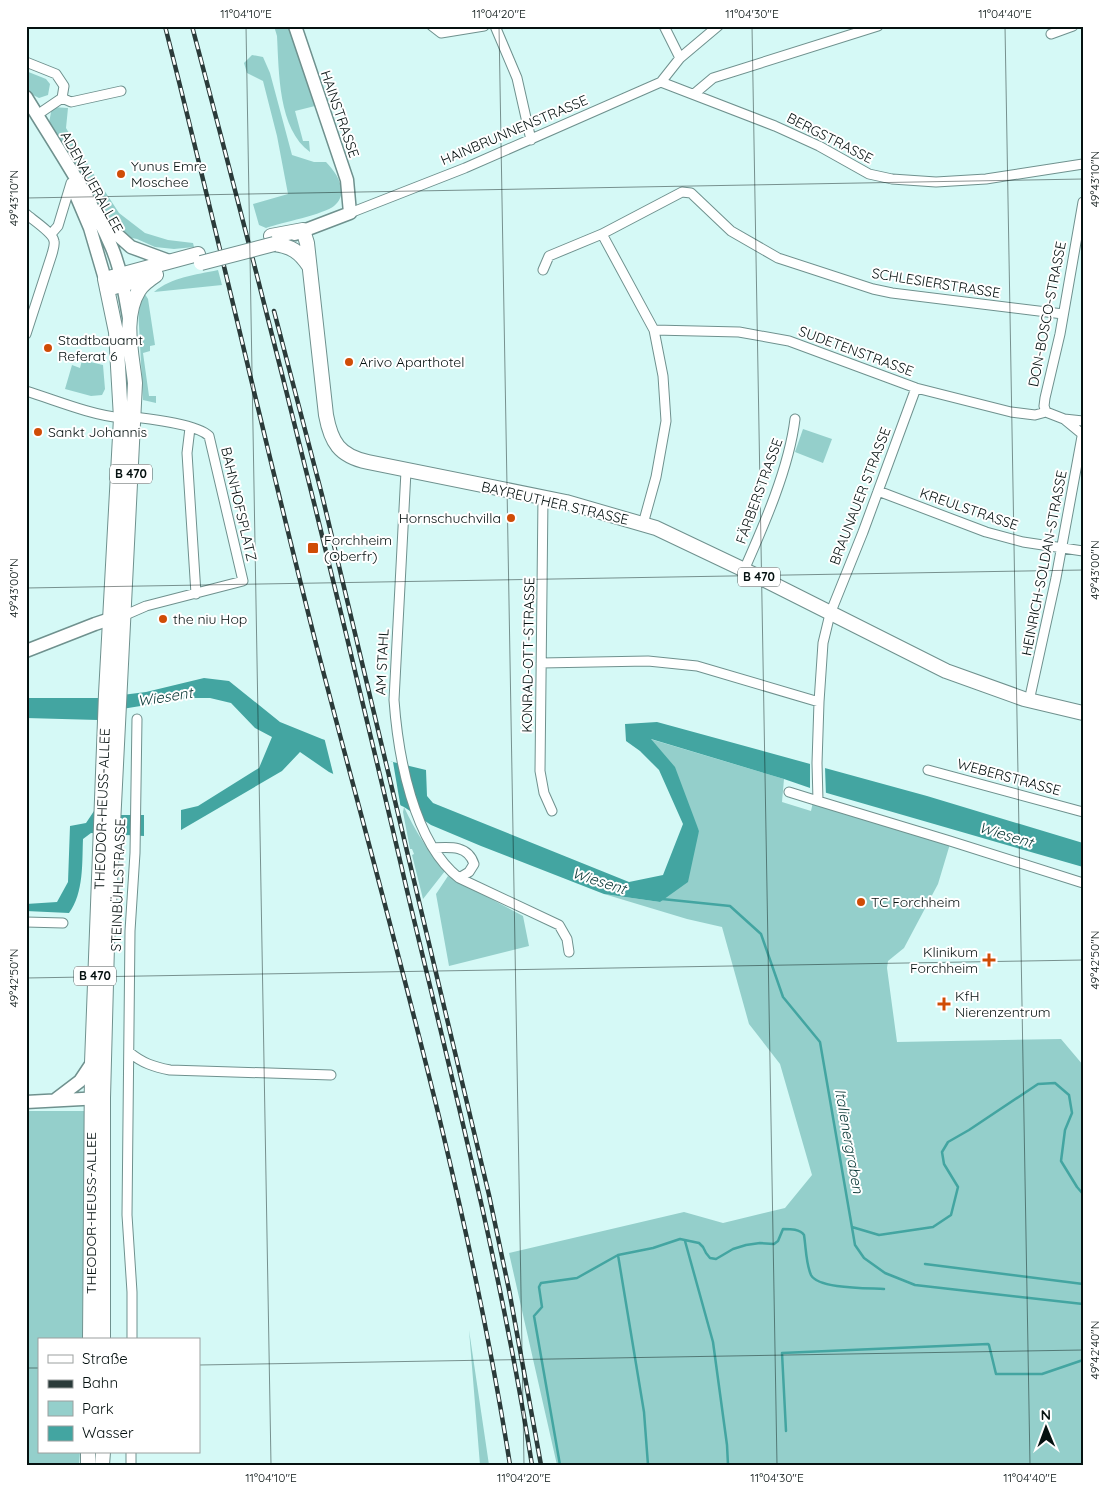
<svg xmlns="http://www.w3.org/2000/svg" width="1109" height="1491" viewBox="0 0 1109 1491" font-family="Quicksand,sans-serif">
	<rect width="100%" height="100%" fill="#d5f9f6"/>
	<!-- green -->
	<path fill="#94cfcb" d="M274,26H291L317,104L315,106L295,111L303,141H309L310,152C278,129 279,72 277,36Z
		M252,55L263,57L270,73L292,155L314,162H326C337,173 350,193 334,206C325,214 280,223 266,228L259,225L253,204L288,194L277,136L263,81L247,73L244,63Z
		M26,71L46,79L50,84L48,95L39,98L27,92Z
		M52,107L68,108L66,128L91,170L119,213L145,233L168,240L193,243L194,247L174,249L155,247L137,239L127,237L101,211L49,123Z
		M218,270L222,285L154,292C172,277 195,275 218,270Z
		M143,291L148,299L155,345L150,346V351L143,353L149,396H156V403L143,400L138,307Z
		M82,360L103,365L105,389L102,395L91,396L65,389L72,365L80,368Z
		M803,429L832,439L823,463L795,452Z
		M650,739L784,779L782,802L811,811L813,802L950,844L938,884L904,948L888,961L887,968L897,1042L1061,1039L1083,1065V1465H557L509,1253L684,1212L723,1223L785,1208L812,1175L780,1064L749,1024L722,927L687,919L604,894L660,902L699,831Z
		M404,807C415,831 428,851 445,871L423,899L412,855L414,854L412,849H410L403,812Z
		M448,876L523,916L529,946L449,966L436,894Z
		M26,1111H85L82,1340H39V1452H80L79,1465H26Z
		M469,1330L489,1465H480Z"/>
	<!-- water -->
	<path fill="#43a5a1" d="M204,678L229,681L280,722L322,739L393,762L426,770L427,796L433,803L629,882L663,875L683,824L659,770L640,751L626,741L625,724L657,722L927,796L1083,843V867L813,789L784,779L651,739L675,767L699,831L688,882L660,902L604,894L481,846L431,825L404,807L329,772L300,752L282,771L181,830V810L198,806L259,768L272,737L255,728L231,703L210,698H190L122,709L98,720L26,718V698H98L146,692Z
		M96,808L108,815H144V836L91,833L83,839C82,862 84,893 69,913L26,911V904L57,902L68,882L70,826L86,823Z"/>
	<!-- pier -->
	<path fill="#d5f9f6" d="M324,737L361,749L393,762L401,809L334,777Z
		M810,762L825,767L826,796L810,791Z"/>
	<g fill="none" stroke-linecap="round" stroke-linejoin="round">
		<!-- stream -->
		<path stroke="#43a5a1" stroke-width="2.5" d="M662,899L730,906L761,934L783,997L820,1042L855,1245L864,1258L885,1273L915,1285L1083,1304
			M852,1227L879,1235L933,1227L951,1215L958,1187L944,1164L942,1152L948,1142L969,1130L1038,1084L1055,1083L1069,1095L1072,1113L1065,1130L1061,1161L1077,1187L1083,1194
			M685,1241L713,1342L727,1445L728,1465
			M618,1255L644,1412L648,1465
			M925,1264L1083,1284
			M786,1431L782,1353L988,1344L989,1345L996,1374H1042L1083,1360
			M560,1465L534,1316L542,1307L539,1287L541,1283L577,1278L618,1255L653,1248L680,1239L699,1243L703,1247L706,1253L710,1258L716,1259L733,1249L746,1245L760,1243L774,1244L778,1241L783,1229C791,1229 800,1229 804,1235C806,1248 806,1264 811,1275C818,1289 868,1288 884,1289"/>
		<defs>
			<path id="street" d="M432,26L441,33L484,26
				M495,26L517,78L531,140
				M664,26L680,58
				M1051,34L1073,26
				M26,62L56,74L64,86L62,98L37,115
				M661,82L775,126L819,146L869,174L892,179L936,182L986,179L1083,164
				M694,94L713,78L878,26
				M62,98L71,102L121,91
				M350,213L465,168L661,82L680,58L718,26
				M26,214C33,220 53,233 54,241C55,245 53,250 52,254L26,334
				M51,234L58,226L71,183
				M602,234L682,192L691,193L731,231L778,258L873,289L892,293L1063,314
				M543,270L549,256L602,234L654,330L663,376L666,421L656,477L643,524
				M654,330L739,332L789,341L916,388L1011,412L1035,415L1046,412
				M916,388L863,532L830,614L823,643L819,702L817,763L818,801L950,841L1083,883
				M26,391C58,401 88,414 121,418
				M1046,412L1044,406L1045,398L1060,334L1083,202
				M1046,412L1064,419L1081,433
				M1064,419L1083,421
				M190,428L187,453L196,594
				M406,471L394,700C398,755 413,842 459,878L559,925L567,939L569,952
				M878,491L986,532L1023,542L1083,551
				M543,497L540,771L544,793L552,811
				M744,570C764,525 789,468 795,419
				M123,616L146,606L243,581L209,436C197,424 151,419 134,417
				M541,663L648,661L697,666L819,702
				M1029,701L1056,578L1083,431
				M928,770L1083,812
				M789,792L818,801
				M433,848C450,847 468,845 474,864L469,872L459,878
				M26,922L63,923
				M129,1052C142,1063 154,1067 170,1070L331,1075
				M132,1340V1292L127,1215L130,931L135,853L137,719
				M131,1465V1452"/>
			<path id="secondary" d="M26,97C55,145 90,196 112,248C121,270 125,294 129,318
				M73,188L90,228L105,279
				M103,222L131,247L169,261
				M295,234L350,213L347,180L295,26
				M26,651L95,624L110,619
				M55,1100L80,1081L92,1063
				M26,1102L101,1098"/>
			<path id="primary" d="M271,236L303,230L307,243L326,415C331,442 339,456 368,462L566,502L656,528L757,576L946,671L1024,699L1083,713
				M274,244C291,246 300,252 309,266
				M107,289L150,277
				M90,1340L92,1063L106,694L121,418L116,332L105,279L198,254
				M103,1340V1098L107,945L135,383C132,354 122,317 139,290C143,284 150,279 156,275
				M88,1465V1452
				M102,1465L103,1452"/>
		</defs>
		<!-- street casing -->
		<use href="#street" stroke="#6f918e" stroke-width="11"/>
		<!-- secondary casing -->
		<use href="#secondary" stroke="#6f918e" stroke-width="15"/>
		<!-- primary casing -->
		<use href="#primary" stroke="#6f918e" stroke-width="16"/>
		<!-- street -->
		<use href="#street" stroke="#fff" stroke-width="9"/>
		<!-- secondary -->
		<use href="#secondary" stroke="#fff" stroke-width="12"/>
		<!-- primary -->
		<use href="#primary" stroke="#fff" stroke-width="14"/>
		<defs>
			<path id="rail" d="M165,26C217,230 263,436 315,640C386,914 466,1185 510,1465
				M192,26C269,316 341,607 409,899C454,1087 502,1274 532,1465
				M274,311L322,495L489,1195L509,1290L541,1465"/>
		</defs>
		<!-- rail casing -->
		<use href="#rail" stroke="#2b3b3a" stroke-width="4.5"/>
		<!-- rail -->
		<use href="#rail" stroke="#fff" stroke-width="2.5" stroke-dasharray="8" stroke-linecap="butt"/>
		<defs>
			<path id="primary-bridge" d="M201,263L274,244"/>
		</defs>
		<!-- primary-bridge casing -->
		<use href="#primary-bridge" stroke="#6f918e" stroke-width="16" stroke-linecap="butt"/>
		<!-- primary-bridge -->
		<use href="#primary-bridge" stroke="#fff" stroke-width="14"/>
	</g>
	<!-- ticks -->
	<path fill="none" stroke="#051110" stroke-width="1" stroke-opacity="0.45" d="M246,26L271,1465M499,26L524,1465M752,26L777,1465M1005,26L1030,1465M26,198L1083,179M26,588L1083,570M26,978L1083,960M199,1365L1083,1350M26,1368H39"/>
	<!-- markers -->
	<g fill="#d04c06" stroke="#fff" stroke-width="2">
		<circle cx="121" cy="174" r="5"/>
		<circle cx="48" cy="348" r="5"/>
		<circle cx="349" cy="362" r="5"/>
		<circle cx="38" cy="432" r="5"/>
		<circle cx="511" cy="518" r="5"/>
		<rect x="307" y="542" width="12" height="12" rx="2.5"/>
		<circle cx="163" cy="619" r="5"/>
		<circle cx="861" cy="902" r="5"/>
		<path d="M986.5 952.5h5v5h5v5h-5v5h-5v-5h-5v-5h5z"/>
		<path d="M941.5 996.5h5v5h5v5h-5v5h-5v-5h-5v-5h5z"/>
	</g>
	<g text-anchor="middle" stroke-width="4" stroke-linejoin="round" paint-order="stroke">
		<!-- shield labels -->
		<g fill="#fff" stroke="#505858" stroke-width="1">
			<rect x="110" y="464.5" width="42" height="19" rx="4"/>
			<rect x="738" y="567.5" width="42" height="19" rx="4"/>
			<rect x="74" y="966.5" width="42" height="19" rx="4"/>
		</g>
		<g font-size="12" font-weight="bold" fill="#051110">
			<text x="131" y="478">B 470</text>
			<text x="759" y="581">B 470</text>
			<text x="95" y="980">B 470</text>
		</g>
		<!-- street labels -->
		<g font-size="14" fill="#051110" stroke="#fff">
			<text transform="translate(340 114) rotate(71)" y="5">HAINSTRASSE</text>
			<text transform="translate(514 130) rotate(-23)" y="5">HAINBRUNNENSTRASSE</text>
			<text transform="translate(830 138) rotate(27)" y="5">BERGSTRASSE</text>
			<text transform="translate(92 182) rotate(61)" y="5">ADENAUERALLEE</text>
			<text transform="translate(936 283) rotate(9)" y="5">SCHLESIERSTRASSE</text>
			<text transform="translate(1047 314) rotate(-79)" y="5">DON-BOSCO-STRASSE</text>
			<text transform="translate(856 351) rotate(20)" y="5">SUDETENSTRASSE</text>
			<text transform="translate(759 491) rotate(-70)" y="5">FÄRBERSTRASSE</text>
			<text transform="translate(860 496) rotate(-69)" y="5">BRAUNAUER STRASSE</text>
			<text transform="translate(555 503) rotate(13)" y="5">BAYREUTHER STRASSE</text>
			<text transform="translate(239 504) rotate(77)" y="5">BAHNHOFSPLATZ</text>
			<text transform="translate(969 509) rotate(19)" y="5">KREULSTRASSE</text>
			<text transform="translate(1044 563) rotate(-79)" y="5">HEINRICH-SOLDAN-STRASSE</text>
			<text transform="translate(528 655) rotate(-89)" y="5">KONRAD-OTT-STRASSE</text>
			<text transform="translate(382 662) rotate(-87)" y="5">AM STAHL</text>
			<text transform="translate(1009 777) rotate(15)" y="5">WEBERSTRASSE</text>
			<text transform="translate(102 809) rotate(-88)" y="5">THEODOR-HEUSS-ALLEE</text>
			<text transform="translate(118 885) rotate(-88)" y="5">STEINBÜHLSTRASSE</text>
			<text transform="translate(91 1213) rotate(-90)" y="5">THEODOR-HEUSS-ALLEE</text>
		</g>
		<!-- poi labels -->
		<g font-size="14" fill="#051110" stroke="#fff" text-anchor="start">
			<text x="131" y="171">Yunus Emre<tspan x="131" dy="16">Moschee</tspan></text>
			<text x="58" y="345">Stadtbauamt<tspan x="58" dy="16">Referat 6</tspan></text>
			<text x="359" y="367">Arivo Aparthotel</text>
			<text x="48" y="437">Sankt Johannis</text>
			<text x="501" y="523" text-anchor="end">Hornschuchvilla</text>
			<text x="324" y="545">Forchheim<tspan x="324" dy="16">(Oberfr)</tspan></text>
			<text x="173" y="624">the niu Hop</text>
			<text x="871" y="907">TC Forchheim</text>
			<text x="978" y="957" text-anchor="end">Klinikum<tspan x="978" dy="16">Forchheim</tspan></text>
			<text x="955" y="1001">KfH<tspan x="955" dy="16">Nierenzentrum</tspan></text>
		</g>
		<!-- water labels -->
		<g font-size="15" font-style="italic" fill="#0a3937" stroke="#fff">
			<text transform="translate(165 697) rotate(-9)" y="5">Wiesent</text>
			<text transform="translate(1006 835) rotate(17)" y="5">Wiesent</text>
			<text transform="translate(599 881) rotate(18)" y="5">Wiesent</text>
			<text transform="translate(849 1141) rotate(80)" y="5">Italienergraben</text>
		</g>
	</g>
	<!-- border -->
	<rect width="1109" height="1491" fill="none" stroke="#ffffff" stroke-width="55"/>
	<!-- legend -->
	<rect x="38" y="1338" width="162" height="115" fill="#ffffff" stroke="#9ba09f"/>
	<rect x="48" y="1355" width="25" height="8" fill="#ffffff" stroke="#9ba09f"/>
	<text x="82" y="1364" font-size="15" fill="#051110">Straße</text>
	<rect x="48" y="1380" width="25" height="8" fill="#2b3b3a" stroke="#9ba09f"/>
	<text x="82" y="1388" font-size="15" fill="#051110">Bahn</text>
	<rect x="48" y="1401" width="25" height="15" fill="#94cfcb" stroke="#9ba09f"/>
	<text x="82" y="1414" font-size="15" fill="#051110">Park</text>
	<rect x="48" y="1426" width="25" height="15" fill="#43a5a1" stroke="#9ba09f"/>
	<text x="82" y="1438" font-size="15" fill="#051110">Wasser</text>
	<!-- north arrow -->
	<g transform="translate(1046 1428) rotate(359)" stroke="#ffffff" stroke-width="4" paint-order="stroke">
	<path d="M0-4L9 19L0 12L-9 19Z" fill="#051110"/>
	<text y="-8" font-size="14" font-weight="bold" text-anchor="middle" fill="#051110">N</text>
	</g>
	<rect x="28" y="28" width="1054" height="1436" fill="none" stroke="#051110" stroke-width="2"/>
	<g font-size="12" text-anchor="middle" fill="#051110">
		<text x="246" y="18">11°04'10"E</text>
		<text x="499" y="18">11°04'20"E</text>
		<text x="752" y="18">11°04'30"E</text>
		<text x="1005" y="18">11°04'40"E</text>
		<text transform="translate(1095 179) rotate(-90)" y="4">49°43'10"N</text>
		<text transform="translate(14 198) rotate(-90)" y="4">49°43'10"N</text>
		<text transform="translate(1095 570) rotate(-90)" y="4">49°43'00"N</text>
		<text transform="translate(14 588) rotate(-90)" y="4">49°43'00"N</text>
		<text transform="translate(1095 960) rotate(-90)" y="4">49°42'50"N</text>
		<text transform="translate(14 978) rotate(-90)" y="4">49°42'50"N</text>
		<text transform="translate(1095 1350) rotate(-90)" y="4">49°42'40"N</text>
		<text x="271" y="1482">11°04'10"E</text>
		<text x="524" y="1482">11°04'20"E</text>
		<text x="777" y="1482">11°04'30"E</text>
		<text x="1030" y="1482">11°04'40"E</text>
	</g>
</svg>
